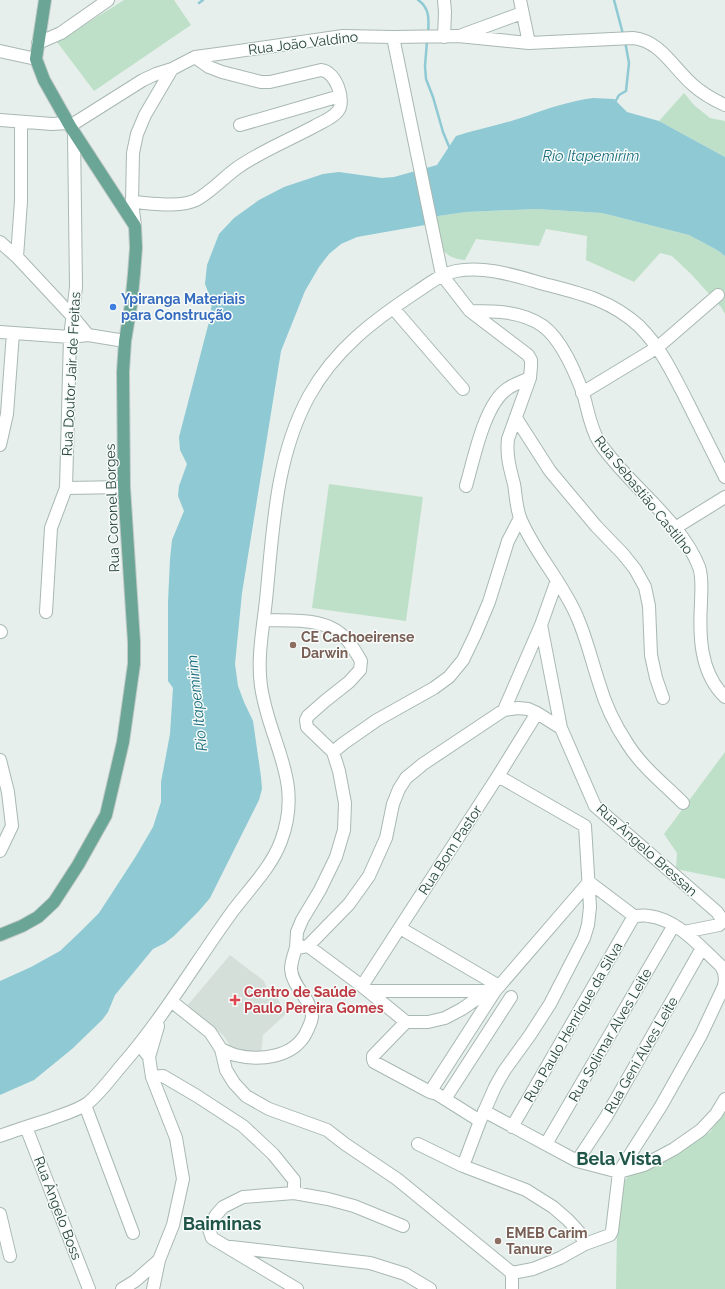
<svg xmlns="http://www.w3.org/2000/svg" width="725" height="1289" viewBox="0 0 725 1289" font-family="Raleway,sans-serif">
	<rect width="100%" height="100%" fill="#e6efeb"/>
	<!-- built -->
	<path fill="#d4dfda" d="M230,955L264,981L269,994L274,992L286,1014L263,1035L261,1055L233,1050L223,1035L187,1006Z"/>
	<!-- green -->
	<path fill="#bfe0c8" d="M124,0H174L191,25L94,91L57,42Z
		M684,93L694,105L710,118L725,121V157L659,121Z
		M536,209L602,213L689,235L717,250L725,256V314L721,307L691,274L672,256L660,253L634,282L586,260L587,236L546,229L539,246L476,239L465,260C438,258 438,239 431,217L466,212Z
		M329,484L423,497L406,621L312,608Z
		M725,752V879L676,869L677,853L664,834Z
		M725,1111V1289H616L617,1230L620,1186L632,1172L687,1147L710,1132Z"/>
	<!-- water -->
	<path fill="#8ec9d4" d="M593,98L614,99L627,112L659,121L725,157V256L717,250L689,235L602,213L536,209L466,212L431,217L425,225L357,237L341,244L329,254L319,267L305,291L281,351L242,593L235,664L238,686L244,702L253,721L261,777L262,789L259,800L210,898L199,911L174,936L165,943L153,949L115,995L108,1012L102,1020L72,1049L34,1080L0,1095V981L31,967L60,951L81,931L99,913L136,856L153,827L161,802V782L170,734L173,688L168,681V602L170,559L172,540L184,511L178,496L179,486L187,464L180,450L179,437L210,318L212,302L205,284L207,265L219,234L234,218L259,200L284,187L323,174L339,172L382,178L394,177L437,165L456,136C479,129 504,124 527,116C549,108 570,101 593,98Z"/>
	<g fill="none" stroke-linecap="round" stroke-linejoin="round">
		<!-- stream -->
		<path stroke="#8ec9d4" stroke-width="2.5" d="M418,0C430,8 429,20 428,34
			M614,0L623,34
			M199,3L203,0
			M427,41L425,66L426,79L433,97L443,132L450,149
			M614,104L619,95L626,91L629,63L625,41"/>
		<defs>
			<path id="minor" d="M520,0L529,43
				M462,35L522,13
				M393,37L442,275L470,311L528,355L531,360V366L530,378L508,439C506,455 510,469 514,484C516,495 516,509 521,520C536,555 564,584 578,619C587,640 592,662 599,683C605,704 615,725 627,743C641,766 664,784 683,803
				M444,37L445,12L444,0
				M38,43L61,33L108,0
				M0,51L36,59
				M0,120L52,124L68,123
				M240,125L340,96
				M70,126L143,80L156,74L172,69
				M132,202C150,203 180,208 196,200C211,192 223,178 237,168C261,151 289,140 315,126C322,122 333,118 338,111C346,101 336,71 321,70L270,82H261L222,72L209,67L195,57
				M135,226L132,202L133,153L137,134L145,115L172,69L195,57L225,53L343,36L393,37L458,36L529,43L633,38C661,41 673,68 693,85C702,93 714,100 725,105
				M0,242L17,257L73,317L88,335
				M17,257L21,201V122
				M393,308L463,389
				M470,311C495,311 522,311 543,326C562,340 575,372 583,393C588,410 590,427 599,442C627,484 681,520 699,567C703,578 701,592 701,603C699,636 700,673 725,697
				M0,332L70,337L88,335L125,341
				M582,393L658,347L718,295
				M516,418L550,471L596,526L623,554L635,569L645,587L649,606L651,655L656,678L663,698
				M0,445L7,414L13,333
				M466,486C474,459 484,405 507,389C514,384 523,381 530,378
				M66,488L124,487
				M675,528L725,497
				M557,580L541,625L561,728
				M46,612L51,528L66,488L70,337L76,287L74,133
				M264,620C292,621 328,616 348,641C353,647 357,654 361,661L360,670L349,682L325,701L308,716L306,720L307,727L333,752L339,771L345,803L344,830L336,857L320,890L302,920L297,932L296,948
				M0,631L1,632
				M504,710L541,625
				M333,752L344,743L377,720L434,688L449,677L463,660L475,635L489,602L508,541L520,518
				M0,760L8,792L12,826L0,851
				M498,776L585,826
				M589,882L634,916C639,916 644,915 649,916C679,920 700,947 721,966L724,972L725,979
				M400,928L499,986
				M308,946L362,986L406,1022H428L445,1018L462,1009L488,991H495L589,882
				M362,986L498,776L537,713
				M369,991H488
				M171,1001L210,1032L221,1049L226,1070L234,1083L246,1096L269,1109L327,1130L345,1144L397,1179L512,1273V1289
				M406,1022L373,1056V1059L374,1062L430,1092L437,1094L480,1121
				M221,1049C225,1051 230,1053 235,1055C259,1061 293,1058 306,1033C308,1028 312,1022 312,1016C311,998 292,987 291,969C291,962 294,954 296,948L308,946L349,904L369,876L386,838L393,804L399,789L406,778L423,764L504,710L518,708L528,709L537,713L561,728L595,806L717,912L722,919L721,923L719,925L684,932
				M149,1057L158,1026
				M152,1077L163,1076L197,1096L243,1126L273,1154L294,1180V1193
				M430,1092L495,991
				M445,1099L511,997
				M85,1105L133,1233
				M484,1111L577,1161L619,1172L644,1165L674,1149L701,1130L716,1114L725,1099
				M26,1127L89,1289
				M512,1127L634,916
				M0,1136C16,1130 32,1125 48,1120C61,1115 77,1111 88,1103C101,1092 111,1078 122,1065C163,1018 195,963 232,912C249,889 271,868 281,841C304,780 269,743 261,686C257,658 263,628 266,600C273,531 275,458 309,396C335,349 374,320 418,291C430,283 441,274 456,271C486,265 519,277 548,285C583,294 612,301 639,326C661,348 672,372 686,399C699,425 712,451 725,477
				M418,1144L463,1166L526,1190L553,1207L568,1220L579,1232L585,1244
				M546,1144L674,925
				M577,1161L606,1117L702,948
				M463,1166L480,1121L495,1087L504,1071L530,1035L550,1004L584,938L588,925L590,907L585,826
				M0,1214L10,1256
				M231,1247L370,1263L405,1274L430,1289
				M512,1273L533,1269L560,1258L585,1244L610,1235L612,1231L619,1172L661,1106L701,1035L724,986L725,979
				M122,1289L135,1281L159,1260L173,1225L183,1179L176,1138L152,1077L149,1057L140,1045
				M153,1289L159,1260
				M297,1289L212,1238L209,1229L216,1215L223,1207L243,1197L294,1193L328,1199L354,1206L403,1226"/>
			<path id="major" d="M0,935L22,926L38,917L54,902L78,865L106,815L123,742L134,664V642L124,487L123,372L125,341L131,305L134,274L136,248L135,226L70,126L44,80L36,59L45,0"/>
		</defs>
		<!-- minor casing -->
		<use href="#minor" stroke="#a8b8b2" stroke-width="14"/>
		<!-- major casing -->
		<use href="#major" stroke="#c2cac8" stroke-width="14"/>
		<!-- minor -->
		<use href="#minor" stroke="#fff" stroke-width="12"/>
		<!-- major -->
		<use href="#major" stroke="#6aa596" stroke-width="12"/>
	</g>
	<!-- markers -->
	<circle fill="#3f7fe0" stroke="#f7fbf9" stroke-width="1.5" cx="113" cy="307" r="4"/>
	<g fill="#8d6e63" stroke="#f7fbf9" stroke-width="1.5">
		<circle cx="293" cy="645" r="4"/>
		<circle cx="498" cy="1241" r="4"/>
	</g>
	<path fill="#e0444e" stroke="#f7fbf9" stroke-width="1.5" d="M233 994h4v4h4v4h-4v4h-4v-4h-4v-4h4z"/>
	<g text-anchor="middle" stroke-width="3" stroke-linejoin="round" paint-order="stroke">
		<!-- street labels -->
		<g font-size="14" fill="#24423a" stroke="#f7fbf9">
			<text transform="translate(303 43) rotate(-7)" y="5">Rua João Valdino</text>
			<text transform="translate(71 374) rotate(-87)" y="5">Rua Doutor Jair de Freitas</text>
			<text transform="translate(644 495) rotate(51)" y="5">Rua Sebastião Castilho</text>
			<text transform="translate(112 508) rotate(-92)" y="5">Rua Coronel Borges</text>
			<text transform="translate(450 850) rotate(-57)" y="5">Rua Bom Pastor</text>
			<text transform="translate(647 850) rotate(42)" y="5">Rua Ângelo Bressan</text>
			<text transform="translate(573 1022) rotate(-60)" y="5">Rua Paulo Henrique da Silva</text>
			<text transform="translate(610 1035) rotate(-60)" y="5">Rua Solimar Alves Leite</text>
			<text transform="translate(641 1055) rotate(-60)" y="5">Rua Geni Alves Leite</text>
			<text transform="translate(58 1208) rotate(69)" y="5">Rua Ângelo Boss</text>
		</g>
		<!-- shop labels -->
		<g font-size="14" font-weight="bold" fill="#366cbe" stroke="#f7fbf9" text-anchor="start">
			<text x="121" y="304">Ypiranga Materiais<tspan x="121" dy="16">para Construção</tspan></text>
		</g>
		<!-- education labels -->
		<g font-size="14" font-weight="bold" fill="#785e54" stroke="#f7fbf9" text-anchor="start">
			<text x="301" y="642">CE Cachoeirense<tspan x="301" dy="16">Darwin</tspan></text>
			<text x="506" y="1238">EMEB Carim<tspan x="506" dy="16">Tanure</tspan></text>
		</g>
		<!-- health labels -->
		<g font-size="14" font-weight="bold" fill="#be3a42" stroke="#f7fbf9" text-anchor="start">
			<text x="244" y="997">Centro de Saúde<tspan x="244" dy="16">Paulo Pereira Gomes</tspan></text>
		</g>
		<!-- water labels -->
		<g font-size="15" font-style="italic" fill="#1c6f80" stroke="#f7fbf9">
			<text x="591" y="161">Rio Itapemirim</text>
			<text transform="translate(197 703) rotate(-96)" y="5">Rio Itapemirim</text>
		</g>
		<!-- district labels -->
		<g font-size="18" font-weight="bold" fill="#1f5548" stroke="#f7fbf9">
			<text x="619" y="1165">Bela Vista</text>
			<text x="222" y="1230">Baiminas</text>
		</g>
	</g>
</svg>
